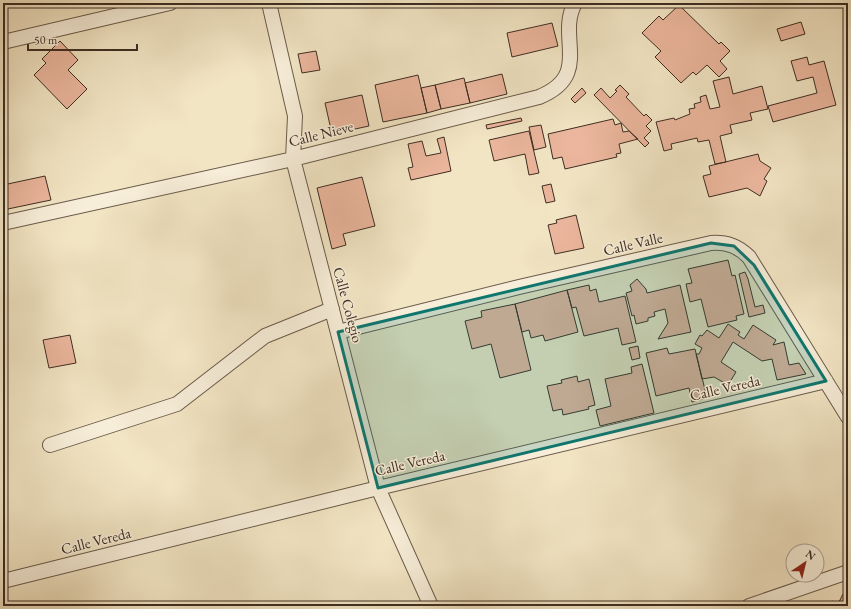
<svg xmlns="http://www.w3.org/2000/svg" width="851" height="609" viewBox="0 0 851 609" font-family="'EB Garamond',serif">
	<rect width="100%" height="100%" fill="#f2e5c4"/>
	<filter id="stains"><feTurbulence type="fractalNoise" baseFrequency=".005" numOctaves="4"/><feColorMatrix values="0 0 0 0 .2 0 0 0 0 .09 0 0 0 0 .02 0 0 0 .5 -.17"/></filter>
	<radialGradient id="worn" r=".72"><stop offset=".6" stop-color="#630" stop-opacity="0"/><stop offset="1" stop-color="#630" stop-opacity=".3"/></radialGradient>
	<!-- building -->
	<path fill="#ebb69d" stroke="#3e2d22" d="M679,5L719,44L721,42L730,51L720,61L727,69L719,77L707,65L696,75L693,72L681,83L655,57L661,51L642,33L659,16L663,20Z
		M801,22L805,34L781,41L777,29Z
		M552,23L558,46L512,57L507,33Z
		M60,41L78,60L68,70L87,89L67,109L34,75L46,63L42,59Z
		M316,51L320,70L302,73L298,54Z
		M807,57L809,65L824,61L836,105L773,122L768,106L817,93L813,77L797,81L791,61Z
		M502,74L507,94L470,103L465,83Z
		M418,75L427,113L383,122L375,85Z
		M729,77L733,94L762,86L768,109L750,113L752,120L730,125L732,133L720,136L726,162L715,164L709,140L698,142L697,138L671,144L672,149L664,151L656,122L674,118L675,120L690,114L689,109L695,108L694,104L701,102L700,97L706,95L710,109L720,107L713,81Z
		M464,78L470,103L441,109L435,85Z
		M435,85L441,109L427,113L421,88Z
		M620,85L629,94L626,97L644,116L646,114L652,120L646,126L651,131L644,138L649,143L645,147L594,95L601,88L610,98L617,91L615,90Z
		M582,88L586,93L575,103L571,99Z
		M362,95L369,126L332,134L325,103Z
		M521,118L522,121L487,129L486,125Z
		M613,119L615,125L621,123L623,132L629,131L638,139L619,144L621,153L616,154L617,157L565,169L562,157L553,159L548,134Z
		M541,125L546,147L534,150L529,127Z
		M529,131L539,173L529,175L525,154L494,161L489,140Z
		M444,137L451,171L411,180L408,168L413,167L408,144L422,141L426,156L441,153L437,139Z
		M758,154L760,161L771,168L764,179L767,181L760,196L747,188L709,197L703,176L711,174L709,166Z
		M45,176L51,200L3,210V185Z
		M362,177L375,226L343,234L346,245L332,249L317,188Z
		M551,184L555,201L546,203L542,186Z
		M576,215L584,248L555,254L548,225L557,223L556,220Z
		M728,260L732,276L735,275L744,314L736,316L737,320L708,327L701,299L690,302L686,284L692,283L688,269Z
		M745,272L748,279L755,307L763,305L765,313L749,317L739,274Z
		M637,279L646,289L647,293L680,285L691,332L658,339L668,323L665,309L654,312L655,316L648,318V321L636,324L634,315L632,316L626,293L632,291L630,285Z
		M589,285L590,291L596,289L599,302L625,296L636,342L622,345L618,328L584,336L576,307L572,308L567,290Z
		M567,290L578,332L545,341L543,335L531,338L529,330L522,332L515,304Z
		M515,304L531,370L500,378L491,344L472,349L465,321L482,317L481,311Z
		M728,324L740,332L738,335L744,339L753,325L776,340L773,345L784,342L789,365L799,363L806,374L777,380L772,359L762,361L733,342L721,362L736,372L728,385L714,377L702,379L696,354H699L702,348L695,344L700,335L702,336L707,330L719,338Z
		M70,335L76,363L49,368L43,340Z
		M638,346L640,358L632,360L629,348Z
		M667,348L669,354L695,349L707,398L692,402L689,388L656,396L646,353Z
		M642,364L654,413L600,426L596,410L611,406L605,379L632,373L631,367Z
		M577,376L578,382L589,379L595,405L588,407L589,409L563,415L562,409L553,411L547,386L562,383L561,380Z
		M843,594L848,596V606H837Z
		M833,601L835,606H821Z"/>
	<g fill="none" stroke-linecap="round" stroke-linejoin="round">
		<defs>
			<path id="minor" d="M269,3L295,116L293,159L378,488L431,606
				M3,42L170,3
				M3,223L293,159L539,97C593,75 556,37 575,3
				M338,332L519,287L711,243C727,242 738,246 749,257L848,417
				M50,445L177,404L265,336L332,309
				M3,581L378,488L826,381
				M749,606L848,572"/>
		</defs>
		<!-- minor casing -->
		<use href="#minor" stroke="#6b5b4a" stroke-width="16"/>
		<!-- minor -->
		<use href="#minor" stroke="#f7eed9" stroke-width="14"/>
	</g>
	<!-- marked area -->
	<path fill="#0f766e" fill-opacity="0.2" stroke="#0f766e" stroke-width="3" stroke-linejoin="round" d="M711,243L734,246L754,265L826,381L378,488L338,332Z"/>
	<g text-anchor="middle" stroke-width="3" stroke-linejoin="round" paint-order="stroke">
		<!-- street labels -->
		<g font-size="15" fill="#3e2d22" stroke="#f7eed9">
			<text transform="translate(321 134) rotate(-14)" y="5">Calle Nieve</text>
			<text transform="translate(633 244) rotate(-13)" y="5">Calle Valle</text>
			<text transform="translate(348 305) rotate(75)" y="5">Calle Colegio</text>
			<text transform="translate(725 388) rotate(-13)" y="5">Calle Vereda</text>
			<text transform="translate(410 463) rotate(-13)" y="5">Calle Vereda</text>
			<text transform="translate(96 541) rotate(-14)" y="5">Calle Vereda</text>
		</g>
	</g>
	<!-- margin -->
	<rect width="851" height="609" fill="none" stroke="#f2e5c4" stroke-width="16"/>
	<rect x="4" y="4" width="843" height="601" fill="none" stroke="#3e2d22" stroke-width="2"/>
	<rect x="8" y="8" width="835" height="593" fill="none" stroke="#3e2d22"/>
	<!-- north arrow -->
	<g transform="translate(805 563) rotate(35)"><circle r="19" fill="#f7eed9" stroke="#ada190"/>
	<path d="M0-3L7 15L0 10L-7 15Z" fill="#8f2418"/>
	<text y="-6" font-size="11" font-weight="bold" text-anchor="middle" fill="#3e2d22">N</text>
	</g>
	<!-- scale -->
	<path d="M28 44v6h109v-6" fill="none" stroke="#3e2d22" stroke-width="2"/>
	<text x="34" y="44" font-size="12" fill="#3e2d22" stroke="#f7eed9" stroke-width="3" paint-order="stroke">50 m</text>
	<rect width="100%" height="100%" filter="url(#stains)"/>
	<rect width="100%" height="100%" fill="url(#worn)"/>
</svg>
